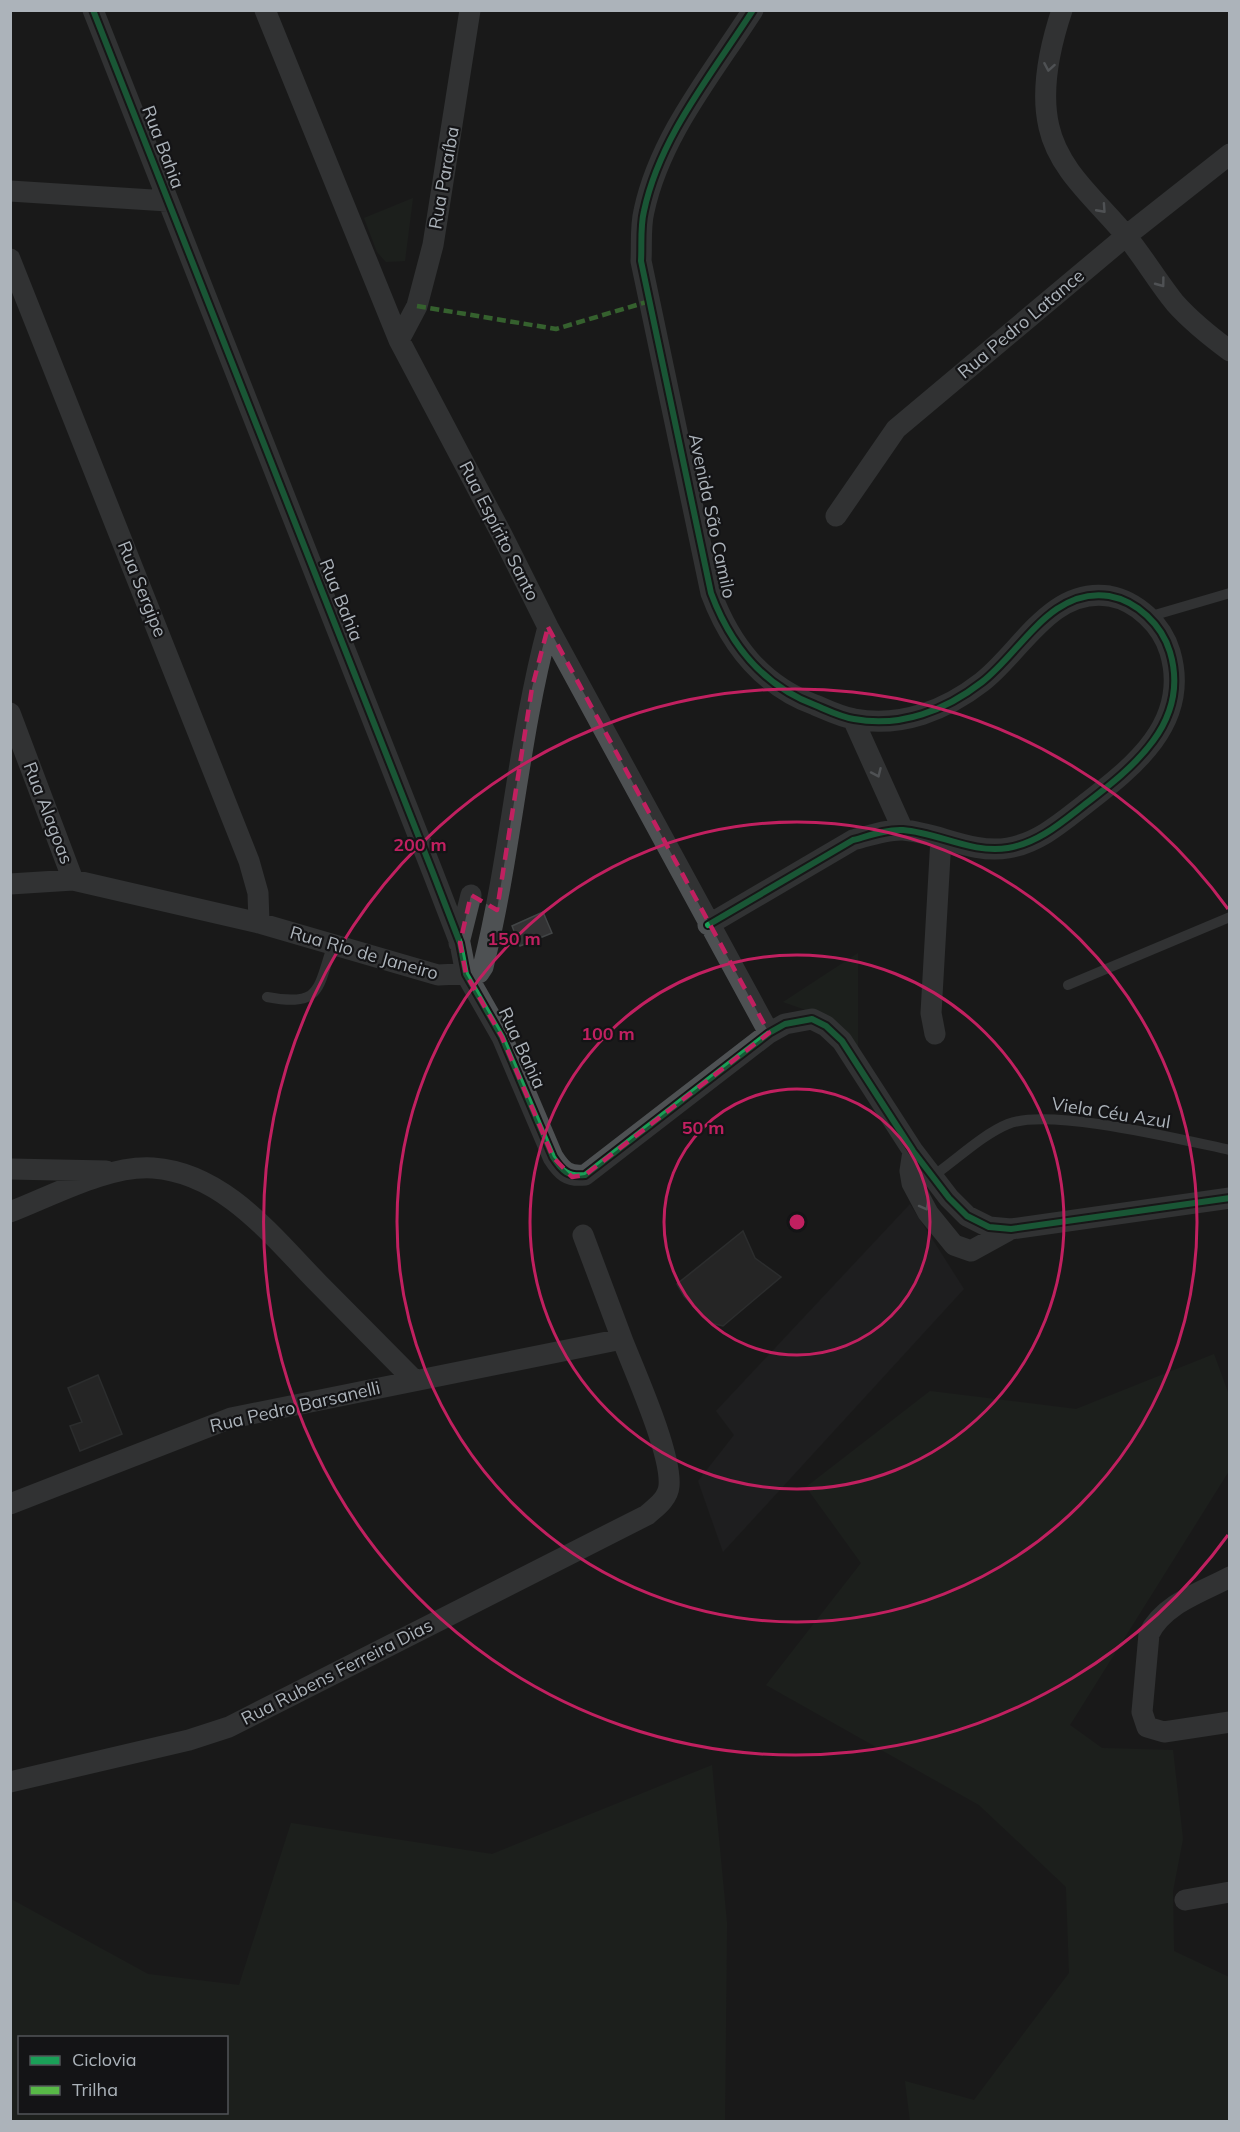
<svg xmlns="http://www.w3.org/2000/svg" width="1240" height="2132" viewBox="0 0 1240 2132" font-family="Mulish,sans-serif">
	<rect width="100%" height="100%" fill="#1a1a1a"/>
	<!-- built -->
	<path fill="#242426" d="M910,1204L964,1289L723,1552L698,1481L734,1435L716,1411Z"/>
	<!-- green -->
	<path fill="#202720" fill-rule="evenodd" d="M413,198L405,261L386,262L377,252L364,218Z
		M858,953V1050L823,1016L783,1002Z
		M1214,1354L1229,1395V1471L1070,1725L1102,1748L1173,1750L1183,1839L1173,1891L1174,1951L1229,1977V2121H910L905,2081L974,2100L1069,1973L1066,1887L979,1805L766,1685L861,1563L806,1487L930,1391L1076,1409Z
		M712,1765L727,1923L725,2121H11V1899L148,1974L239,1985L291,1823L492,1854ZM20,2038H226V2112H20Z"/>
	<!-- building -->
	<path fill="#333334" stroke="#424546" stroke-width="1.5" d="M543,912L552,933L520,946L512,926Z
		M743,1231L755,1258L781,1277L723,1326L710,1323L699,1312L684,1296L677,1284Z
		M98,1375L122,1434L80,1451L70,1426L82,1422L68,1388Z"/>
	<g fill="none" stroke-linecap="round" stroke-linejoin="round">
		<!-- lane -->
		<path stroke="#4e5153" stroke-width="10" d="M1148,617L1230,593
			M1068,985L1230,917
			M267,997C322,1007 317,990 333,944
			M933,1176C955,1161 983,1134 1008,1124C1049,1107 1182,1140 1230,1150"/>
		<!-- street -->
		<path stroke="#4e5153" stroke-width="21" d="M93,10L433,873L460,943L466,974L502,1037L553,1157C562,1171 568,1177 585,1175L769,1033L785,1024L812,1019L826,1026L842,1041L913,1151L949,1198L967,1216L989,1227L1011,1229L1230,1198
			M265,10L399,340L501,533L548,627L769,1033
			M1062,10C1050,46 1040,89 1049,127C1059,172 1099,202 1127,237C1144,258 1158,282 1175,303C1191,321 1211,337 1230,351
			M10,191L168,201
			M10,259L249,861L258,893L259,923
			M399,340L417,306L433,245L470,10
			M836,516L896,429L1126,236L1230,154
			M10,713L73,880
			M853,719L903,830
			M10,884L73,880L259,923L438,975L479,973L483,967C511,855 518,739 548,627
			M708,925L853,840C868,836 887,829 903,830C939,833 972,854 1008,848C1038,843 1061,823 1084,805C1132,768 1191,723 1170,652C1162,625 1137,601 1109,596C1051,587 1021,652 982,682C946,710 901,728 854,719C841,717 827,710 815,705C761,685 730,644 711,593L641,261C642,245 640,227 644,211C660,136 712,74 753,10
			M459,943L471,895
			M935,1034L931,1013L941,838
			M913,1151L910,1171L912,1183L928,1213L954,1245L971,1251L1011,1229
			M10,1169L106,1171
			M10,1212C52,1196 108,1165 153,1168C224,1173 272,1236 318,1283C350,1315 382,1348 414,1380
			M583,1235L622,1339
			M10,1504L231,1418L622,1339C635,1372 672,1454 669,1486C668,1499 655,1508 647,1515L229,1727L189,1740L10,1782
			M1230,1577C1202,1592 1163,1604 1149,1634L1142,1712L1147,1727L1164,1732L1230,1722
			M1185,1900L1230,1892"/>
		<!-- quiet -->
		<path stroke="#58b947" stroke-width="4.5" stroke-dasharray="9 4.5" stroke-linecap="butt" d="M417,306L556,329L650,301"/>
		<defs>
			<path id="cycleway" d="M93,10L433,873L460,943L466,974L502,1037L553,1157C562,1171 568,1177 585,1175L769,1033L785,1024L812,1019L826,1026L842,1041L913,1151L949,1198L967,1216L989,1227L1011,1229L1230,1198
				M708,925L853,840C868,836 887,829 903,830C939,833 972,854 1008,848C1038,843 1061,823 1084,805C1132,768 1191,723 1170,652C1162,625 1137,601 1109,596C1051,587 1021,652 982,682C946,710 901,728 854,719C841,717 827,710 815,705C761,685 730,644 711,593L641,261C642,245 640,227 644,211C660,136 712,74 753,10"/>
		</defs>
		<!-- cycleway casing -->
		<use href="#cycleway" stroke="#141416" stroke-width="10"/>
		<!-- cycleway -->
		<use href="#cycleway" stroke="#1a9f57" stroke-width="6"/>
	</g>
	<!-- one-way arrows -->
	<defs><path id="oneway-chevron" d="M-2-3.5L2.5 0L-2 3.5" fill="none" stroke-width="1.6" stroke-linecap="round" stroke-linejoin="round" transform="scale(1.5)"/></defs>
	<g stroke="#90969b">
		<use href="#oneway-chevron" transform="translate(1049 67) rotate(100)"/>
		<use href="#oneway-chevron" transform="translate(1102 209) rotate(48)"/>
		<use href="#oneway-chevron" transform="translate(1161 283) rotate(53)"/>
		<use href="#oneway-chevron" transform="translate(877 773) rotate(66)"/>
		<use href="#oneway-chevron" transform="translate(925 1206) rotate(61)"/>
	</g>
	<!-- marked area -->
	<path d="M0 0H1240V2132H0ZM548,627L769,1033L585,1175L572,1177L553,1157L502,1037L466,974L460,943L471,895L497,910L532,688Z" fill="#1a1a1a" fill-opacity=".55" fill-rule="evenodd"/>
	<path fill="none" stroke="#c12060" stroke-width="4.5" stroke-dasharray="12 8" stroke-linejoin="round" d="M548,627L769,1033L585,1175L572,1177L553,1157L502,1037L466,974L460,943L471,895L497,910L532,688Z"/>
	<!-- distance rings -->
	<g fill="none" stroke="#c12060" stroke-width="3">
		<circle cx="797" cy="1222" r="133"/>
		<circle cx="797" cy="1222" r="267"/>
		<circle cx="797" cy="1222" r="400"/>
		<path d="M1228 1535A533 533 0 1 1 1228 909"/>
	</g>
	<g text-anchor="middle" stroke-width="4.5" stroke-linejoin="round" paint-order="stroke">
		<!-- street labels -->
		<g font-size="18" fill="#acb3ba" stroke="#141416">
			<text transform="translate(163 147) rotate(69)" y="6">Rua Bahia</text>
			<text transform="translate(444 178) rotate(-80)" y="6">Rua Paraíba</text>
			<text transform="translate(1021 324) rotate(-40)" y="6">Rua Pedro Latance</text>
			<text transform="translate(712 516) rotate(78)" y="6">Avenida São Camilo</text>
			<text transform="translate(499 531) rotate(63)" y="6">Rua Espírito Santo</text>
			<text transform="translate(142 589) rotate(68)" y="6">Rua Sergipe</text>
			<text transform="translate(341 600) rotate(68)" y="6">Rua Bahia</text>
			<text transform="translate(48 813) rotate(69)" y="6">Rua Alagoas</text>
			<text transform="translate(364 953) rotate(16)" y="6">Rua Rio de Janeiro</text>
			<text transform="translate(522 1048) rotate(65)" y="6">Rua Bahia</text>
			<text transform="translate(1111 1113) rotate(9)" y="6">Viela Céu Azul</text>
			<text transform="translate(295 1407) rotate(-13)" y="6">Rua Pedro Barsanelli</text>
			<text transform="translate(337 1672) rotate(-27)" y="6">Rua Rubens Ferreira Dias</text>
		</g>
	</g>
	<circle cx="797" cy="1222" r="9" fill="#c12060" stroke="#141416" stroke-width="3"/>
	<g font-size="18" text-anchor="middle" font-weight="bold" fill="#c12060" stroke="#141416" stroke-width="4.5" stroke-linejoin="round" paint-order="stroke">
		<text x="420" y="851">200 m</text>
		<text x="514" y="945">150 m</text>
		<text x="608" y="1040">100 m</text>
		<text x="703" y="1134">50 m</text>
	</g>
	<!-- border -->
	<rect width="1240" height="2132" fill="none" stroke="#acb3ba" stroke-width="24"/>
	<!-- legend -->
	<rect x="18" y="2036" width="210" height="78" fill="#141416" stroke="#515458" stroke-width="1.5"/>
	<rect x="30" y="2056" width="30" height="9" fill="#1a9f57" stroke="#515458" stroke-width="1.5"/>
	<text x="72" y="2066" font-size="18" fill="#acb3ba">Ciclovia</text>
	<rect x="30" y="2086" width="30" height="9" fill="#58b947" stroke="#515458" stroke-width="1.5"/>
	<text x="72" y="2096" font-size="18" fill="#acb3ba">Trilha</text>
</svg>
